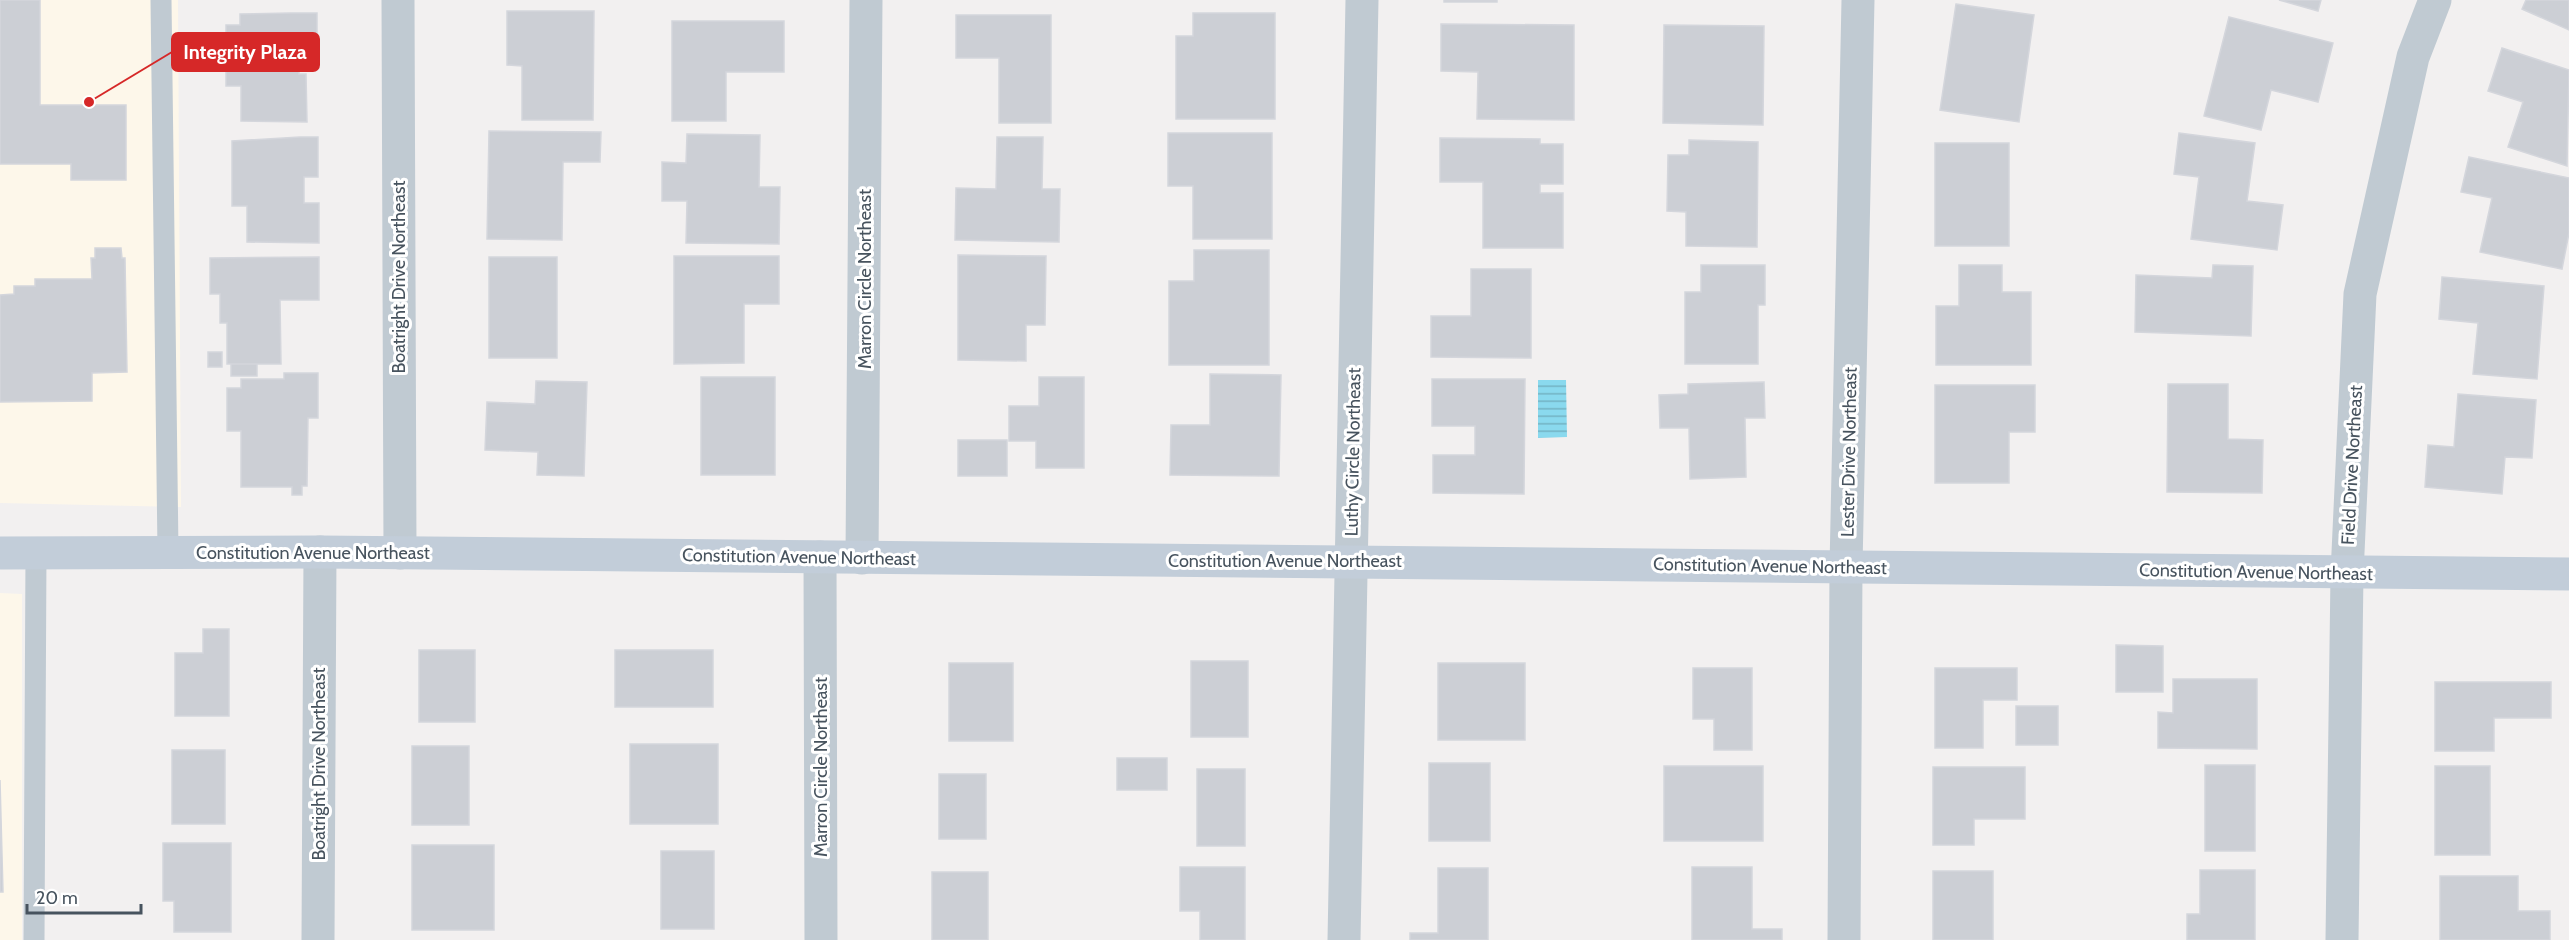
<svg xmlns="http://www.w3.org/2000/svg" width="2569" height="940" viewBox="0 0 2569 940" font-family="Cabin,sans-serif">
	<defs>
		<pattern id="water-rules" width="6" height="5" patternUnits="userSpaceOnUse" patternTransform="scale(1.5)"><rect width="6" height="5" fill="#8ad9ee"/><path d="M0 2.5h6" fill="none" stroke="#73b3c4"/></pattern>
	</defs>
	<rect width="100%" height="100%" fill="#f2f0f0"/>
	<!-- commercial -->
	<path fill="#fdf7ea" d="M0,0H178L181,507L0,503Z
		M0,593L22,594V940H0Z"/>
	<!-- water -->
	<path fill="url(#water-rules)" d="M1538,380H1566L1567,437L1538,438Z"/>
	<!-- building -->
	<path fill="#cccfd5" stroke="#d4d6dc" stroke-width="1.5" d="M0,0H40V105H126V180H71V164H0Z
		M1444,0H1497V2H1444Z
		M2279,0H2321L2318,11Z
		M2526,0H2569V30L2522,9Z
		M1956,4L2034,15L2019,122L1940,110Z
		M507,11H594L593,120H522V66L507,65Z
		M291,13H317V55H299V74H306L307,122L241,121V86H226V25H240V14Z
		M1193,13H1275V119H1176V36H1193Z
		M956,15H1051V123H999V58H956Z
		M2229,17L2333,43L2318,102L2271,90L2261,130L2204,116Z
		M672,21H784V72H726V121H672Z
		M1441,24L1574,25V120L1477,119L1478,72L1441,71Z
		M1664,25L1764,26L1763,125L1663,123Z
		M2502,48L2569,70L2567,166L2508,147L2523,102L2488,91Z
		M489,131L601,132L600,162H563L562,240L487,239Z
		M1168,133H1272V239H1193V186H1168Z
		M2179,133L2255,143L2247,201L2283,205L2277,250L2191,239L2199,177L2174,174Z
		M687,134L760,135L759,187H780L779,244L686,243L687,201H662V162L686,163Z
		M300,137H318V177H304V203H319V243L247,242V206H232V141Z
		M997,137H1043L1042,189H1060L1059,242L955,240L956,188L996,189Z
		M1440,138L1540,139V144H1563V184H1540V193H1563V248H1483V182H1440Z
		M1689,140L1758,142L1757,247L1686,246V212L1667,211L1668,155H1689Z
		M1935,143H2009V246H1935Z
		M2469,157L2569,178V233L2562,269L2480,252L2492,198L2461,192Z
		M95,248H121L122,258H125L127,372L92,373V401L0,402V295L14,294V286H35V279H92L91,258H95Z
		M1194,250H1269V365H1169V281H1194Z
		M958,255L1046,256L1045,325H1026V361L958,360Z
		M674,256H779V304H744V363L674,364Z
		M319,257V300H280L281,364H227V323H220V294H210V258Z
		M489,257H557V358H489Z
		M1701,265H1765V305H1758V364H1685V292H1701Z
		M1959,265H2002V292H2031V365H1936V306H1959Z
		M2213,265L2253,266L2251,336L2135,332L2136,275L2212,278Z
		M1471,269H1531V358L1431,357V316H1471Z
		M2442,277L2544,286L2537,379L2473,374L2478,323L2439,319Z
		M208,352H222V367H208Z
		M231,364H257V376H231Z
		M284,373H318V418H308L307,486H302V495H292V487H241V431H227V388H241V379H284Z
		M1210,374L1281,375L1279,476L1170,475L1171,425H1210Z
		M701,377H775V475H701Z
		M1039,377H1084V468H1036V441H1009V406H1039Z
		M1432,379H1525L1524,494L1433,493V455H1475V426H1432Z
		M536,381L587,382L584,476L537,475L538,452L485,450L487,402L535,404Z
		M1764,382L1765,418H1745L1746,477L1690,479L1689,428H1660L1659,395L1688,394V384Z
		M2168,384H2228V439L2263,440L2262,493L2167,492Z
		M1935,385H2035V432H2009V483H1935Z
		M2458,394L2536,400L2532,458L2505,457L2502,494L2425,487L2428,445L2454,447Z
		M958,440H1007V476H958Z
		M203,629H229V716H175V653H203Z
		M2116,645L2163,646V692H2116Z
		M419,650H475V722H419Z
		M615,650H713V707H615Z
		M1191,661H1248V737H1191Z
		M949,663H1013V741H949Z
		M1438,663H1525V740H1438Z
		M1693,668H1752V750H1714V719H1693Z
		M1935,668H2017V700H1983V748H1935Z
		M2173,679H2257V749L2158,748V712L2173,713Z
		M2435,682H2551V718H2494V751H2435Z
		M2016,706H2058V745H2016Z
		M630,744H718V824H630Z
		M412,746H469V825H412Z
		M172,750H225V824H172Z
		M1117,758H1167V790H1117Z
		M1429,763H1490V841H1429Z
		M2205,765H2255V851H2205Z
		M1664,766H1763V841H1664Z
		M2435,766H2490V855H2435Z
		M1933,767H2025V819H1974V845H1933Z
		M1197,769H1245V846H1197Z
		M939,774H986V839H939Z
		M0,780L3,892H0Z
		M163,843H231V932H174V901H163Z
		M412,845H494V930H412Z
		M661,851H714V929H661Z
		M1180,867H1245V940H1200V911H1180Z
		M1692,867H1752V929H1782V940H1692Z
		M1438,868H1488V940H1410V933H1438Z
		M2200,870H2255V940H2187V914H2200Z
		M1933,871H1993V940H1933Z
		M932,872H988V940H932Z
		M2440,876H2518V911H2550V940H2440Z"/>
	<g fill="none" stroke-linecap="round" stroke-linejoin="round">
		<!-- lane -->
		<path stroke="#c0cad2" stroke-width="21" d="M161,0L168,552
			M34,940L36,553"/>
		<!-- street -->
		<path stroke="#c0cad2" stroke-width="33" d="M398,0L400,553
			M820,557L821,940
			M862,558L866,0
			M318,940L320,552
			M1344,940L1362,0
			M1844,940L1846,567L1858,0
			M2342,940L2347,574L2360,294L2413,57L2435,0"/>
		<!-- secondary -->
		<path stroke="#c2cdd9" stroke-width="33" d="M0,553L320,552L2569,574"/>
	</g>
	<g text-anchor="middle" stroke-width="6" stroke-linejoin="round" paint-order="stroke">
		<!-- street labels -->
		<g font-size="18" fill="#47535e" stroke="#fff">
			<text transform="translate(399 277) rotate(-90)" y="6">Boatright Drive Northeast</text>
			<text transform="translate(865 279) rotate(-90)" y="6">Marron Circle Northeast</text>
			<text transform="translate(1353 452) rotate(-89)" y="6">Luthy Circle Northeast</text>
			<text transform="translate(1849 452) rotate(-89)" y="6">Lester Drive Northeast</text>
			<text transform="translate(2352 465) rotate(-87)" y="6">Field Drive Northeast</text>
			<text x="313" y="559">Constitution Avenue Northeast</text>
			<text transform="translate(799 557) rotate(1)" y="6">Constitution Avenue Northeast</text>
			<text x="1285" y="567">Constitution Avenue Northeast</text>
			<text transform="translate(1770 566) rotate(1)" y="6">Constitution Avenue Northeast</text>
			<text transform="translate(2256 572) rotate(1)" y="6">Constitution Avenue Northeast</text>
			<text transform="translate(319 764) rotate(-90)" y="6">Boatright Drive Northeast</text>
			<text transform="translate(821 767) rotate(-90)" y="6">Marron Circle Northeast</text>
		</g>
	</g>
	<!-- callouts -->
	<path fill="none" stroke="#d62828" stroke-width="2" d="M89 102L172 52"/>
	<circle fill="#d62828" stroke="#fff" stroke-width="2" cx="89" cy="102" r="6"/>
	<rect fill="#d62828" stroke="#d62828" stroke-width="2" x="172" y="33" width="147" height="38" rx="6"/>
	<g font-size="20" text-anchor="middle" font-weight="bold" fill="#fff">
		<text x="245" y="59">Integrity Plaza</text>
	</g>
	<!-- scale -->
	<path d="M27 904v9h114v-9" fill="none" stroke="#47535e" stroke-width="3"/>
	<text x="36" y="904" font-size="18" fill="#47535e" stroke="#ffffff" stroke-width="4.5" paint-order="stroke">20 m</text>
</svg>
